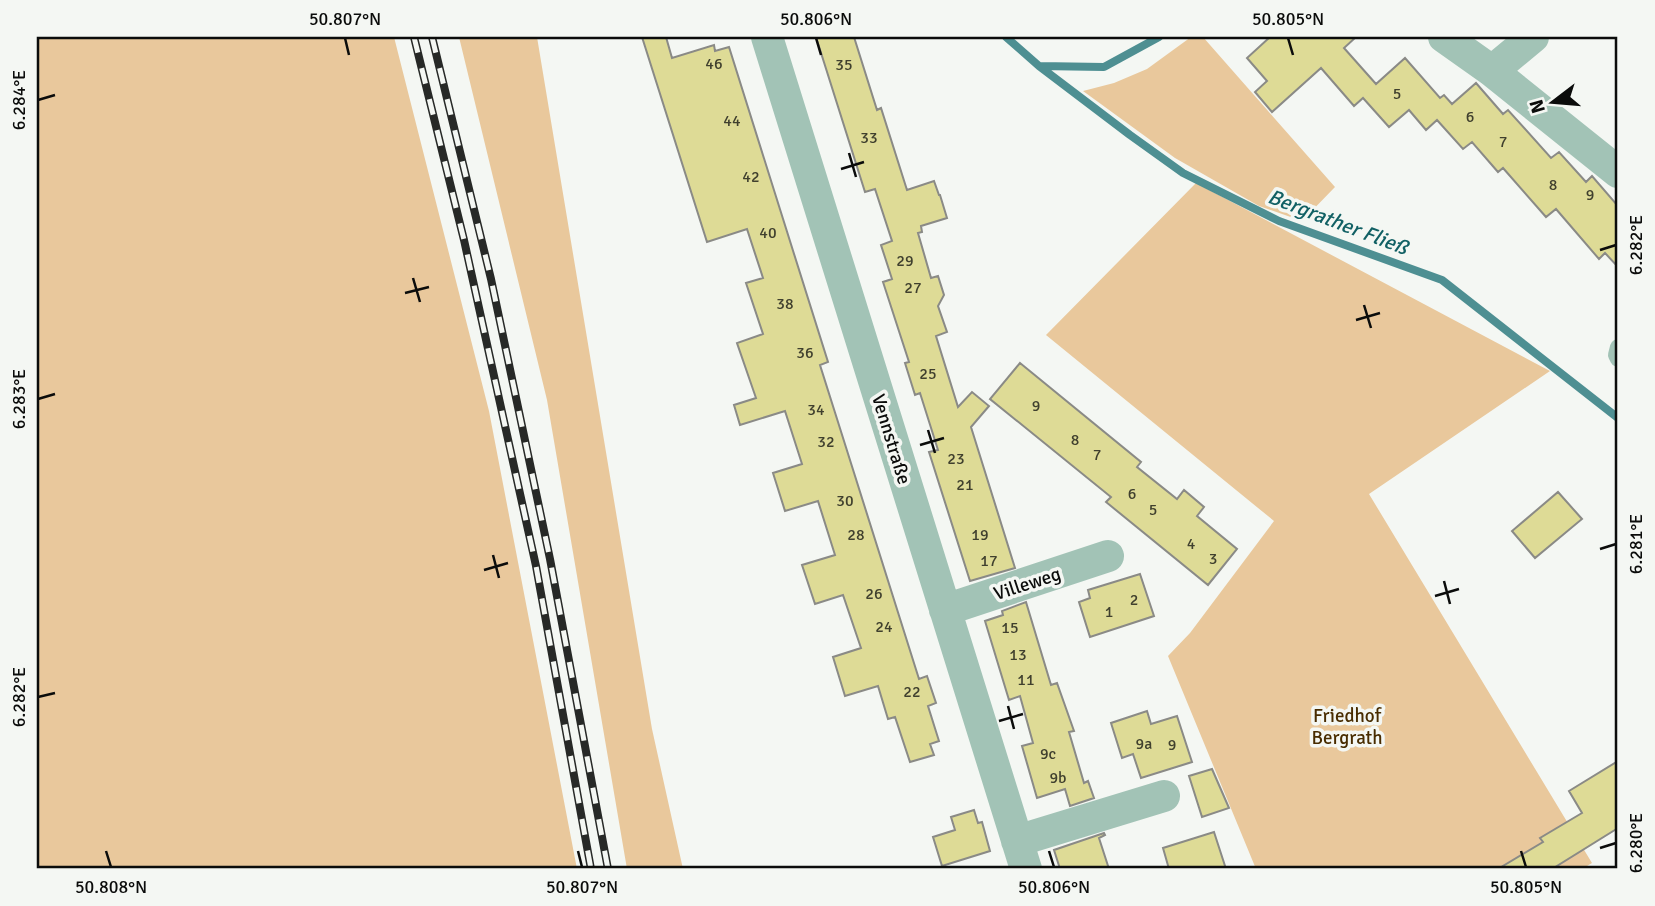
<svg xmlns="http://www.w3.org/2000/svg" width="1655" height="906" viewBox="0 0 1655 906" font-family="Signika,sans-serif">
	<rect width="100%" height="100%" fill="#f4f7f3"/>
	<!-- green -->
	<path fill="#e9c89c" d="M37,37H394L489,411L577,869H37Z
		M459,37H537L652,729L683,869H627L547,400Z
		M1191,37H1203L1335,187L1302,221L1259,206L1175,158L1083,91L1114,83L1147,69Z
		M1196,183L1550,371L1369,494L1592,863L1582,869H1256L1168,656L1190,633L1274,521L1046,335Z"/>
	<g fill="none" stroke-linecap="round" stroke-linejoin="round">
		<!-- stream -->
		<path stroke="#4e8f92" stroke-width="8" d="M1006,37L1039,66L1104,67L1159,37
			M1039,66L1130,135L1183,173L1279,221L1442,280L1618,418"/>
	</g>
	<!-- building -->
	<path fill="#dedb96" stroke="#8a8a86" stroke-width="2" d="M642,37H666L672,58L714,45L715,51L729,47L828,362L820,365L838,422L919,679L927,676L936,703L928,706L939,741L930,744L934,755L910,762L895,717L888,719L878,686L845,696L833,657L861,648L843,595L815,604L802,565L835,555L818,501L785,511L773,473L802,464L785,411L740,425L734,405L756,398L737,343L763,334L746,283L763,278L747,229L707,242Z
		M816,37H854L877,110L881,108L907,190L934,181L939,195H940L947,218L921,226L922,232L918,233L931,278L938,276L944,295L938,306L947,332L936,336L958,407L972,392L989,406L971,427L1015,568L970,581L929,452L938,450L920,393L915,395L905,363L909,362L883,282L892,279L881,245L892,241L875,189L865,192Z
		M1270,37H1356L1344,48L1376,84L1405,58L1440,98L1444,95L1452,104L1476,83L1503,114L1508,110L1551,158L1559,152L1586,182L1592,176L1618,206V267L1605,253L1599,259L1556,209L1546,217L1503,168L1498,172L1472,142L1463,149L1437,120L1426,130L1409,110L1389,127L1363,98L1354,106L1321,68L1272,112L1255,92L1267,81L1247,58Z
		M1020,363L1141,462L1137,467L1177,499L1184,490L1204,507L1197,516L1237,549L1208,585L1106,502L1111,497L990,399Z
		M1558,492L1582,519L1535,558L1512,531Z
		M1140,574L1154,616L1090,637L1079,602L1090,598L1088,590Z
		M1026,602L1051,685L1057,683L1074,731L1069,732L1084,783L1088,781L1094,798L1070,806L1065,789L1037,798L1022,746L1033,743L1020,696L1009,700L985,621L1003,615L1002,611Z
		M1147,711L1151,724L1177,716L1192,762L1141,778L1133,754L1122,758L1111,723Z
		M1618,761V828L1552,869H1498L1543,842L1540,838L1582,813L1569,791Z
		M1212,769L1229,808L1202,817L1189,776Z
		M974,810L978,823L982,822L990,851L942,866L933,837L955,830L951,817Z
		M1214,832L1226,869H1169L1163,848Z
		M1104,833L1105,835L1099,838L1109,869H1060L1054,850Z"/>
	<g fill="none" stroke-linecap="round" stroke-linejoin="round">
		<!-- service -->
		<path stroke="#a2c3b6" stroke-width="16" d="M1618,347L1616,355L1618,359"/>
		<!-- minor -->
		<path stroke="#a2c3b6" stroke-width="32" d="M767,37L1026,869
			M1444,37L1492,71
			M1533,37L1492,71L1618,172
			M945,610L1108,556
			M1017,841L1164,796"/>
		<defs>
			<path id="rail" d="M414,37L464,240L536,566L591,869
				M432,37L491,279L550,559L608,869"/>
		</defs>
		<!-- rail casing -->
		<use href="#rail" stroke="#272927" stroke-width="8"/>
		<!-- rail -->
		<use href="#rail" stroke="#f4f7f3" stroke-width="5" stroke-dasharray="16" stroke-linecap="butt"/>
	</g>
	<!-- ticks -->
	<path fill="none" stroke="#0b0c0b" stroke-width="2.5" d="M345,38L349,55M816,38L821,55M1288,38L1293,55M38,100L55,95M849,153L856,177M841,169L864,162M1600,250L1616,245M413,278L420,302M405,293L429,287M1364,305L1371,328M1356,320L1380,313M38,399L55,394M928,430L935,453M920,445L944,438M1600,549L1616,544M493,555L499,578M484,570L508,563M1444,581L1450,604M1435,596L1459,589M38,697L55,693M1008,706L1014,729M999,721L1023,714M1600,848L1616,843M106,851L111,867M578,851L582,867M1049,851L1054,867M1521,851L1526,867"/>
	<g text-anchor="middle" stroke-width="7" stroke-linejoin="round" paint-order="stroke">
		<!-- number labels -->
		<g font-size="16" fill="#40402e">
			<text x="714" y="69">46</text>
			<text x="844" y="70">35</text>
			<text x="1397" y="99">5</text>
			<text x="1470" y="122">6</text>
			<text x="732" y="126">44</text>
			<text x="869" y="143">33</text>
			<text x="1503" y="147">7</text>
			<text x="751" y="182">42</text>
			<text x="1553" y="190">8</text>
			<text x="1590" y="200">9</text>
			<text x="768" y="238">40</text>
			<text x="905" y="266">29</text>
			<text x="913" y="293">27</text>
			<text x="785" y="309">38</text>
			<text x="805" y="358">36</text>
			<text x="928" y="379">25</text>
			<text x="1036" y="411">9</text>
			<text x="816" y="415">34</text>
			<text x="1075" y="445">8</text>
			<text x="826" y="447">32</text>
			<text x="1097" y="460">7</text>
			<text x="956" y="464">23</text>
			<text x="965" y="490">21</text>
			<text x="1132" y="499">6</text>
			<text x="845" y="506">30</text>
			<text x="1153" y="515">5</text>
			<text x="856" y="540">28</text>
			<text x="980" y="540">19</text>
			<text x="1191" y="549">4</text>
			<text x="1213" y="564">3</text>
			<text x="989" y="566">17</text>
			<text x="874" y="599">26</text>
			<text x="1134" y="605">2</text>
			<text x="1109" y="617">1</text>
			<text x="884" y="632">24</text>
			<text x="1010" y="633">15</text>
			<text x="1018" y="660">13</text>
			<text x="1026" y="685">11</text>
			<text x="912" y="697">22</text>
			<text x="1144" y="749">9a</text>
			<text x="1172" y="750">9</text>
			<text x="1048" y="759">9c</text>
			<text x="1058" y="783">9b</text>
		</g>
		<!-- street labels -->
		<g font-size="19" fill="#0b0c0b" stroke="#f4f7f3">
			<text transform="translate(892 439) rotate(73)" y="7">Vennstraße</text>
			<text transform="translate(1027 583) rotate(-18)" y="7">Villeweg</text>
		</g>
		<!-- park labels -->
		<g font-size="19" fill="#482c00" stroke="#f4f7f3">
			<text x="1347" y="722">Friedhof<tspan x="1347" dy="22">Bergrath</tspan></text>
		</g>
		<!-- water labels -->
		<g font-size="21" font-style="italic" fill="#116064" stroke="#f4f7f3">
			<text transform="translate(1338 222) rotate(21)" y="7">Bergrather Fließ</text>
		</g>
	</g>
	<!-- border -->
	<rect width="1655" height="906" fill="none" stroke="#f4f7f3" stroke-width="77"/>
	<!-- north arrow -->
	<g transform="translate(1553 102) rotate(254)" stroke="#f4f7f3" stroke-width="5" paint-order="stroke">
	<path d="M0-5L12 26L0 18L-12 26Z" fill="#0b0c0b"/>
	<text y="-10" font-size="19" font-weight="bold" text-anchor="middle" fill="#0b0c0b">N</text>
	</g>
	<rect x="38" y="38" width="1578" height="829" fill="none" stroke="#0b0c0b" stroke-width="2.5"/>
	<g font-size="18" text-anchor="middle" fill="#0b0c0b">
		<text x="345" y="25">50.807°N</text>
		<text x="816" y="25">50.806°N</text>
		<text x="1288" y="25">50.805°N</text>
		<text transform="translate(19 100) rotate(-90)" y="6">6.284°E</text>
		<text transform="translate(1636 245) rotate(-90)" y="6">6.282°E</text>
		<text transform="translate(19 399) rotate(-90)" y="6">6.283°E</text>
		<text transform="translate(1636 544) rotate(-90)" y="6">6.281°E</text>
		<text transform="translate(19 697) rotate(-90)" y="6">6.282°E</text>
		<text transform="translate(1636 843) rotate(-90)" y="6">6.280°E</text>
		<text x="111" y="893">50.808°N</text>
		<text x="582" y="893">50.807°N</text>
		<text x="1054" y="893">50.806°N</text>
		<text x="1526" y="893">50.805°N</text>
	</g>
</svg>
